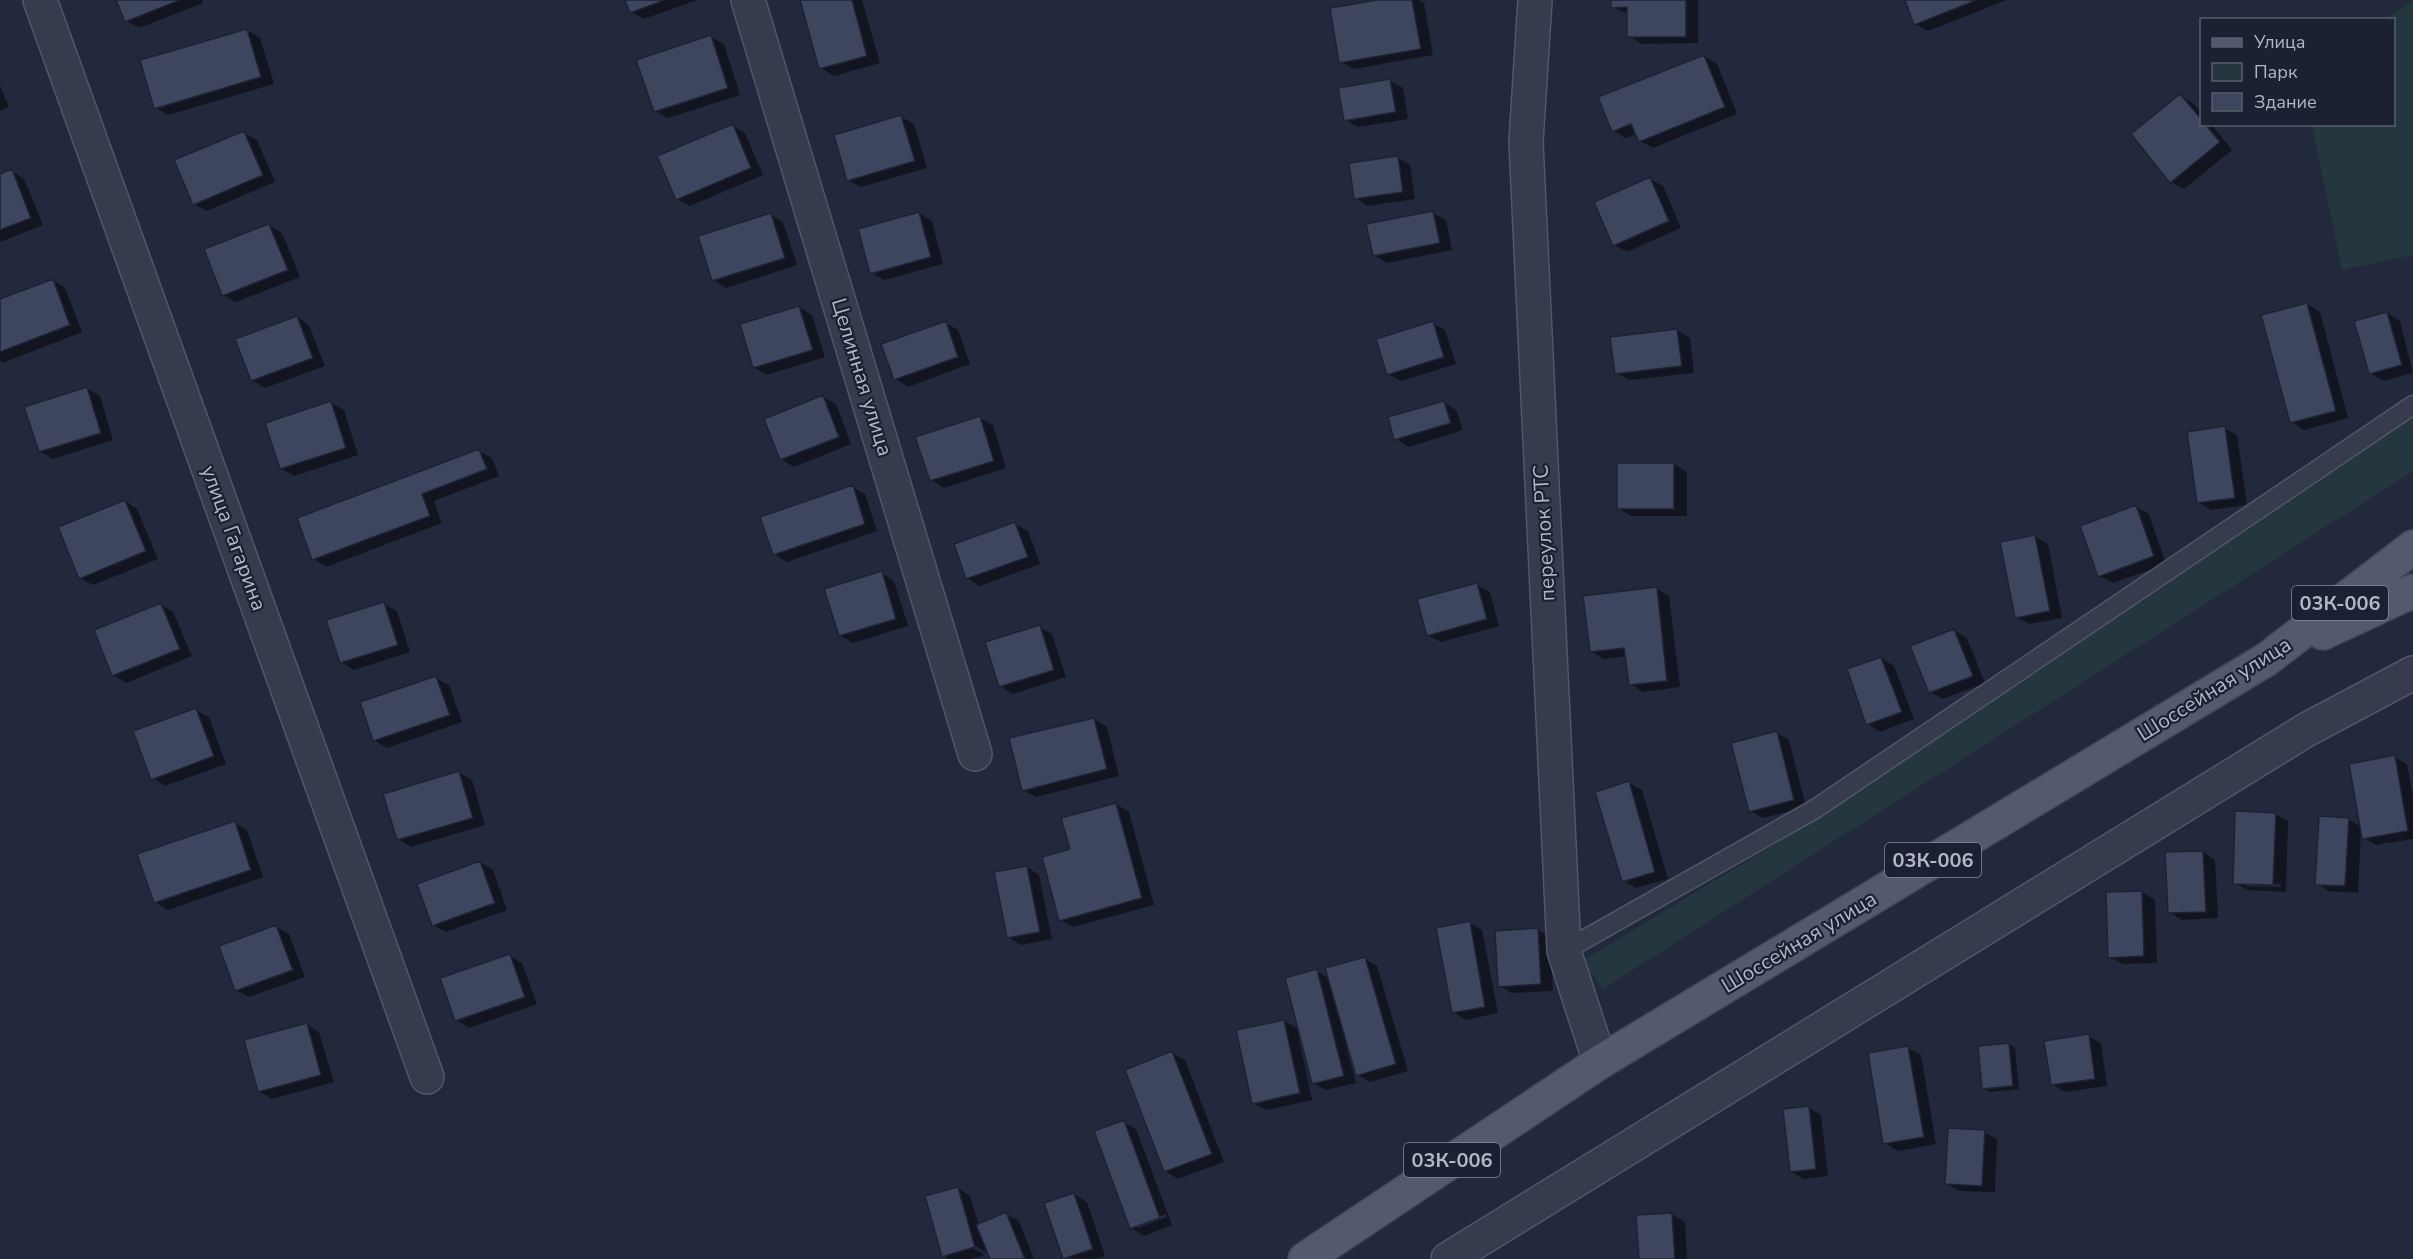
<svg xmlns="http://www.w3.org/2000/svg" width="2413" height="1259" viewBox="0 0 2413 1259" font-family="'Nunito Sans',sans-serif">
	<rect width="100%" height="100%" fill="#22293d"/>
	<!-- green -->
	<path fill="#24373e" d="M2413,1V255L2342,270L2312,125L2394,124V20L2384,19Z
		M2413,418V471L1603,989L1582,961L1823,815Z"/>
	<!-- shadow -->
	<path fill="#0007" fill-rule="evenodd" d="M118,0H202L203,3L139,28L127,21Z
		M627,0H697L644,19L631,12Z
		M802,0H862L880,63L834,76L821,68Z
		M1386,0H1419L1424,3L1433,55L1354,69L1341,62Z
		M1612,0H1698V43L1642,44L1629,36L1628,14L1612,7Z
		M1906,0H2007L1928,31L1916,24Z
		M247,30L260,38L274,84L168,115L156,108Z
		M711,37L724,44L740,95L668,118L655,111Z
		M1704,56L1717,64L1737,114L1653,148L1640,141L1637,134L1626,138L1613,131Z
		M1390,81L1403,88L1408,119L1358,127L1345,120Z
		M0,86L9,107L0,111Z
		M2180,96L2193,103L2202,113V124H2211L2232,150L2184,189L2171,182L2133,135Z
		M901,117L914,124L927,168L861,187L848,180Z
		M733,126L745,133L763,175L690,206L677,199Z
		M244,133L257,140L275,182L207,211L194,204Z
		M1398,158L1410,165L1415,199L1368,206L1356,198Z
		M12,171L24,179L43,225L0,242V176Z
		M1650,179L1663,186L1681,228L1627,252L1614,245Z
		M919,213L932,221L943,264L884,280L872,273Z
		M1433,213L1446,220L1452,250L1387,263L1374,255Z
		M771,215L783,222L797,265L726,288L714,280Z
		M269,225L282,233L300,277L236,302L223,295Z
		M53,280L65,288L82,332L3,363L0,361V301Z
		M2307,304L2320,312L2348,418L2304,430L2292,422Z
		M799,307L812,315L825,357L767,375L754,367Z
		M2387,313L2400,321L2413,373L2383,381L2370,373Z
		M297,317L309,325L325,366L265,388L252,380Z
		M946,323L958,330L970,364L908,387L896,379L883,345Z
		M1432,323L1445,330L1456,364L1401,381L1388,374Z
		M1677,330L1690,338L1694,373L1629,380L1616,373Z
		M87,388L100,396L113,440L53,459L40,451Z
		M823,397L836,404L851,444L794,467L781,459Z
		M1444,402L1456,410L1463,430L1409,447L1396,439Z
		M331,403L344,410L358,455L294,476L281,468Z
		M980,418L993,425L1006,468L944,488L931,480Z
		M2224,428L2237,435L2247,505L2211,510L2198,502Z
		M479,451L492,458L499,476L434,501L442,523L326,567L314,559Z
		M1618,464H1674L1687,472V516H1631L1618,508Z
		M852,487L865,494L877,531L787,562L774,554Z
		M125,501L137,509L158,559L93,585L80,578Z
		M2136,507L2149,514L2166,564L2113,583L2100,576Z
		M1015,524L1028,531L1040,564L980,586L967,578L956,545Z
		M2035,537L2048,544L2062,618L2029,624L2016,617Z
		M881,573L894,581L908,626L853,643L840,635Z
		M1477,585L1490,592L1499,626L1441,642L1428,635Z
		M1657,589L1669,596L1680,687L1643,692L1630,684L1627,656L1604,659L1591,651Z
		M160,604L173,612L192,656L126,683L113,675Z
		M384,604L397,611L410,652L354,670L341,662Z
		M1039,627L1052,634L1066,677L1013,694L1000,686Z
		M1954,631L1967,638L1985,683L1943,699L1930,692Z
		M1881,658L1894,666L1914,719L1880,732L1868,724Z
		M436,678L449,685L462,722L387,748L374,740Z
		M196,710L209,717L226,764L165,786L152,778Z
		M1094,719L1107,727L1119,776L1036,797L1023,790Z
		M1777,733L1789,740L1806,807L1763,818L1750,811Z
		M2394,757L2407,764L2413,796V839L2376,845L2364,838L2361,831L2358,893L2329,891L2317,884L2348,819L2362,827Z
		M459,773L472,780L485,825L411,847L398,839Z
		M1629,783L1642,790L1668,879L1636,888L1623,881Z
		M1116,804L1129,812L1154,905L1073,927L1060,920L1072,850Z
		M2275,814L2288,821L2286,892L2248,890L2235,883ZM2246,883L2281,884V887L2246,886Z
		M235,823L247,830L263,877L168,910L155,902Z
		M2203,852L2215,860L2218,918L2182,920L2169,912Z
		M480,862L493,870L507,910L446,932L433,925Z
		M1027,867L1039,875L1052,939L1021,945L1008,937Z
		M2142,892L2155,900L2157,963L2123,964L2110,957Z
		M1470,923L1482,930L1498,1013L1466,1020L1453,1012Z
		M276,927L289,934L305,977L249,997L236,990Z
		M1537,929L1550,937L1553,991L1512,993L1500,986Z
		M510,956L522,963L537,1004L469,1028L456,1020Z
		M1365,959L1377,966L1408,1071L1370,1082L1358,1075L1349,1045L1346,1046L1356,1083L1326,1090L1313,1083L1301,1033L1298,1034L1312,1100L1266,1110L1253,1103L1284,1021L1300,1030L1317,971L1330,979Z
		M306,1024L319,1032L334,1082L272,1099L259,1091Z
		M2088,1036L2101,1043L2107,1086L2065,1092L2052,1084Z
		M2009,1044L2015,1048L2019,1089L1990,1092L1983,1088Z
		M1908,1048L1921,1055L1936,1144L1898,1151L1885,1143Z
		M1172,1053L1185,1060L1224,1162L1178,1179L1165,1171Z
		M1808,1107L1821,1115L1828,1176L1804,1179L1792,1172Z
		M1123,1122L1136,1129L1172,1225L1144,1236L1131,1228ZM1166,1214L1167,1217L1138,1228V1224Z
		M1984,1132L1997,1139L1995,1192L1959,1191L1946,1183Z
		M958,1188L970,1196L979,1225L1006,1214L1019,1221L1034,1259H991L989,1254L969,1242L967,1245L985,1255L970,1259H949L943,1256Z
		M1074,1194L1087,1202L1105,1256L1095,1259L1064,1258Z
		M1672,1214L1685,1222L1687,1259H1640Z"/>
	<!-- building -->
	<path fill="#3e455e" stroke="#1d2334" stroke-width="1.5" d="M116,0H180L125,22Z
		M625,0H665L630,13Z
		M800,0H852L867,56L819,69Z
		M1377,0H1412L1421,49L1339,63L1330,8Z
		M1611,0H1686V37H1627V7L1611,8Z
		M1905,0H1977L1914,25Z
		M247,29L261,77L154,109L140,60Z
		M711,35L728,88L654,112L636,60Z
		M1704,55L1725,107L1639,142L1631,124L1612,132L1598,97Z
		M1390,79L1396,112L1344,121L1338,88Z
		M2180,94L2202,120V124H2205L2220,142L2170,183L2131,134Z
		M901,115L915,161L847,181L834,135Z
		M733,124L751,168L676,200L657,156Z
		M244,131L263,175L193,205L174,160Z
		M1398,156L1403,192L1354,199L1349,163Z
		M12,169L31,218L0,230V174Z
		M1650,177L1669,221L1613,246L1594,202Z
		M1433,211L1440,243L1373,256L1366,224Z
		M919,212L931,257L870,274L858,229Z
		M771,213L785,258L712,281L698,236Z
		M269,224L288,270L222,296L204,249Z
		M53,279L70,325L0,352V299Z
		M2307,303L2336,411L2290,423L2261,315Z
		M799,306L813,350L753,368L740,324Z
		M2387,312L2402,365L2369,374L2354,321Z
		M297,316L313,358L251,381L235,339Z
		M946,321L958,357L894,380L881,344Z
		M1433,321L1444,357L1387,375L1376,339Z
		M1677,329L1682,366L1615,374L1610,337Z
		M87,387L101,433L39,452L24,407Z
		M823,395L839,437L780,460L764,419Z
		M331,401L346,448L280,469L265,423Z
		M1444,401L1451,423L1394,440L1388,417Z
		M980,416L994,461L930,481L915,437Z
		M2225,426L2235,498L2197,503L2187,432Z
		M479,449L487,469L422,494L430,516L312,560L297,518Z
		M1617,463H1674V509H1617Z
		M853,485L865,524L773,555L760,517Z
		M125,500L146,551L79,579L58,527Z
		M2136,505L2154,556L2098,577L2080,526Z
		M1015,522L1028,557L966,579L954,544Z
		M2035,535L2050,611L2015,618L2000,542Z
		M882,571L896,619L839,636L824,589Z
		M1477,583L1487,619L1427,636L1417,599Z
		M1657,587L1667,681L1629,685L1624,648L1590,652L1583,596Z
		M384,602L398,645L340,663L326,620Z
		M161,603L180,649L112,676L94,630Z
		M1040,625L1054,670L999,687L985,642Z
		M1954,629L1973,676L1929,693L1910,646Z
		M1881,657L1902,712L1866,725L1847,669Z
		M436,676L450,715L373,741L360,702Z
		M196,708L214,756L151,780L133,731Z
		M1094,718L1107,769L1022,791L1009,738Z
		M1777,731L1794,800L1749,812L1731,743Z
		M2395,755L2408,831L2362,839L2349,764Z
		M459,771L473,818L397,840L383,794Z
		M1629,781L1655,872L1622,882L1595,792Z
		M1116,803L1142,898L1059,921L1042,857L1070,849L1061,818Z
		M2235,811L2276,813L2273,885L2233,884Z
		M2319,816L2349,818L2345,886L2315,885Z
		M235,821L251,870L154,903L137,854Z
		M2203,851L2206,912L2168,913L2165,852Z
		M480,861L495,903L432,926L417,884Z
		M1027,866L1040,932L1007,938L994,872Z
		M2142,891L2144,956L2108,958L2106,892Z
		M1470,921L1485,1007L1452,1013L1436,928Z
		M276,925L293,970L235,991L219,946Z
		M1538,928L1541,984L1498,987L1495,931Z
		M510,954L525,997L455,1021L440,978Z
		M1365,957L1396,1064L1356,1076L1325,968Z
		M1317,969L1344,1076L1312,1084L1285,978Z
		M1284,1020L1300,1093L1252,1104L1236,1030Z
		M307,1023L321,1075L258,1092L244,1040Z
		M2089,1034L2095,1079L2051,1085L2044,1041Z
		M2009,1043L2013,1086L1982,1089L1978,1046Z
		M1908,1046L1924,1137L1883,1144L1868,1053Z
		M1172,1051L1212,1154L1164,1172L1125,1070Z
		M1809,1106L1816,1169L1790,1172L1783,1109Z
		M1124,1120L1160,1218L1130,1229L1094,1131Z
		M1948,1128L1985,1130L1982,1186L1945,1184Z
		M958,1187L975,1247L942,1257L925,1196Z
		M1074,1193L1093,1249L1063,1259L1044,1203Z
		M1006,1212L1025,1259H990L976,1225Z
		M1672,1213L1675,1259H1639L1636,1215Z"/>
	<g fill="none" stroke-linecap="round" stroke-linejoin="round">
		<defs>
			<path id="lane" d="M1564,951L1815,809L2413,405"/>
			<path id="street" d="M40,0L427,1077
				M748,0L975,754
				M1535,0L1526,142L1564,951L1600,1062
				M1448,1259L2306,730L2413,673"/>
			<path id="primary" d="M2323,633L2413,591
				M1305,1259L1600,1062L2267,659L2413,547"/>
		</defs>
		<!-- lane casing -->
		<use href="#lane" stroke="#515668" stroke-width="21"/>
		<!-- street casing -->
		<use href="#street" stroke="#515668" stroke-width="36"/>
		<!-- primary casing -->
		<use href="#primary" stroke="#3f4556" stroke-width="36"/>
		<!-- lane -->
		<use href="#lane" stroke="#363c4d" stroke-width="18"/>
		<!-- street -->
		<use href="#street" stroke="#363c4d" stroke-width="33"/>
		<!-- primary -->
		<use href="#primary" stroke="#545a6e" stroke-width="33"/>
	</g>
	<g text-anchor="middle" stroke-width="4.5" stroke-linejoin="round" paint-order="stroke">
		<!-- shield labels -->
		<g fill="#1b2132" stroke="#85899c" stroke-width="1.5">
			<rect x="2292" y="586" width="96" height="34" rx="4.5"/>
			<rect x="1885" y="843" width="96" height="34" rx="4.5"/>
			<rect x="1404" y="1143" width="96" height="34" rx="4.5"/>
		</g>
		<g font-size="20" font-weight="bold" fill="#b2b6c9">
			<text x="2340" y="610">03К-006</text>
			<text x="1933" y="867">03К-006</text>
			<text x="1452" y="1167">03К-006</text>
		</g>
		<!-- street labels -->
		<g font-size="21" fill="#b2b6c9" stroke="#1b2132">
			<text transform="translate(862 377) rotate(73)" y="7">Целинная улица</text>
			<text transform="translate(1544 533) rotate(-93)" y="7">переулок РТС</text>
			<text transform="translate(234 538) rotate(70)" y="7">улица Гагарина</text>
			<text transform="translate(2214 689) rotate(-32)" y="7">Шоссейная улица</text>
			<text transform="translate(1799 942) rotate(-31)" y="7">Шоссейная улица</text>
		</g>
	</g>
	<!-- legend -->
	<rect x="2200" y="18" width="195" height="108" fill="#1b2132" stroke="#575d6e" stroke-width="1.5"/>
	<rect x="2212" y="38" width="30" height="9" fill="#545a6e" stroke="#575d6e" stroke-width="1.5"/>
	<text x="2254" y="48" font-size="18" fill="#b2b6c9">Улица</text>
	<rect x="2212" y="63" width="30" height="18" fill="#24373e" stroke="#575d6e" stroke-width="1.5"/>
	<text x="2254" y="78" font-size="18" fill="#b2b6c9">Парк</text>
	<rect x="2212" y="93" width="30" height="18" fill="#3e455e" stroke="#575d6e" stroke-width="1.5"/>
	<text x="2254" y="108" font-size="18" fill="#b2b6c9">Здание</text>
</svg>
